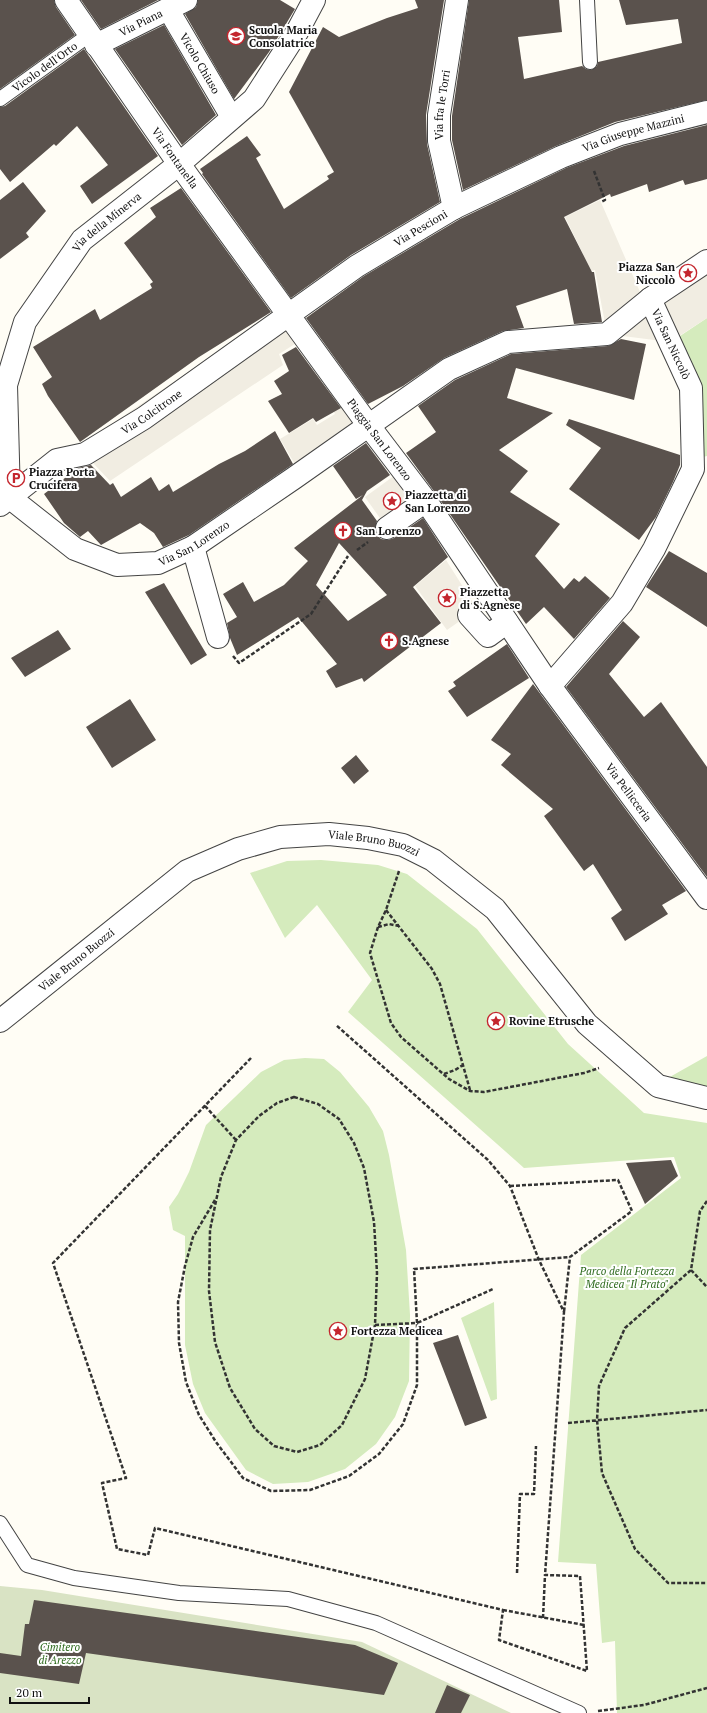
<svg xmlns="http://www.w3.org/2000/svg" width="707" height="1713" viewBox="0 0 707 1713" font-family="'PT Serif',serif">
	<rect width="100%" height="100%" fill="#fffdf5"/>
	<!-- green -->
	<path fill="#d5ebbd" d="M707,318V456L703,457L677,338Z
		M321,860L378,865L407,874L477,929L568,1044L644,1113L707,1123V1713H617L615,1641L602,1643L596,1564L558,1562L581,1255L681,1178L674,1157L524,1168L348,1012L372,980L317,905L285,938L250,873L287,861Z
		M707,1056V1087L668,1078Z
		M305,1058L324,1059L340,1072L369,1107L383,1131L389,1155L406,1250L410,1315L409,1381L395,1417L376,1444L345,1469L308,1482L273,1484L246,1470L205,1413L193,1384L185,1345V1236L173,1230L169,1207L178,1194L189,1172L206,1125L261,1072L284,1060Z
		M494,1302L497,1399L491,1401L461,1318Z"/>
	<!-- cemetery -->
	<path fill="#d9e3c4" d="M0,1586L42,1590L362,1642L511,1713H0Z"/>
	<!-- plaza -->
	<path fill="#f1ede2" d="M600,200L640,292L707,249V318L670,342L607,334L595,270L566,276L562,262L583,254L565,217Z
		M276,312L298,342L279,354L283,365L110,481L78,447Z
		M332,387L357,423L296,466L280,439L313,419L317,425L335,414L322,392Z
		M398,473L420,505L387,528L365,497Z
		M446,560L477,609L447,630L415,586Z"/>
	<!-- building -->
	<path fill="#5a524d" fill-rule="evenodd" d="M0,0H54L56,7L75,35L0,89Z
		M81,0H158L101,29Z
		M198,0H280L295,9L269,52L234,99L185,14L196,7Z
		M415,0H444L426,115L427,144L440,202L351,255L291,298L202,174L203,173L200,169L247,136L261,155L256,158L284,209L329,179L327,176L334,172L289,92L323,27L339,37L387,18L418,8Z
		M469,0H559L562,32L518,37L524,79L582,66L586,69L591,70L597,66L598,62L682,43L678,19L626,25L619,0H707V100L615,122L556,146L463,190L452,140V116Z
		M164,25L216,115L182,145L115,49Z
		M84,49L158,156L92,204L80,186L108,165L77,126L56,146L54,144L10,182L0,169V107L5,106Z
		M707,125V179L685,185L683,180L649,192L647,184L611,197L610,194L564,217L592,272H594L602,322L574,324L567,289L516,306L524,328L503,331L444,358L403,386L368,404L306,318L364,276L460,219L566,168L624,146Z
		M23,182L46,211L26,233L29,237L0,259V200Z
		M181,188L271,312L199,357L80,442L48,396L42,384L52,377L33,347L95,309L100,320L152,288L150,284L153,282L124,243L156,217L150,208Z
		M621,339L646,344L634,400L516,368L507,398L553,413L499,450L528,471L510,492L560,524L535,556L564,589L574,578L579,582L585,576L610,598L574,639L544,607L526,624L436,494L406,453L436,432L418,406L455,380L511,354L608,346Z
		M296,347L341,408L316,422L313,418L289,433L268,401L282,394L274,381L289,371L282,355Z
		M569,419L680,455V465L673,482L656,517L639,540L569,489L601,448L566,425Z
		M275,431L293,464L189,535L163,547L154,533L140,523L101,545L88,531L80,537L64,523L44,494L78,468L91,465L110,485L113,483L121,497L151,477L159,491L169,484L173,492L219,464L245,451Z
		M366,443L390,475L367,491L362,500L377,521L375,529L377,535L381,539L388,540L394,538L423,518L448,557L413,587L441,623L364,682L362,678L336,688L326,671L337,664L298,617L237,655L230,638L227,623L237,617L223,594L243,582L254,602L284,585L308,561L294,548L363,495L356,499L333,466ZM339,543L387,595L348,621L316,585Z
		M669,551L707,573V627L646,587Z
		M164,583L207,655L191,665L145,592Z
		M623,621L640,637L609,674L644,717L661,702L707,767V877L566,687Z
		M58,630L71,649L25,677L11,658Z
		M507,644L529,678L467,717L448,691L456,686L453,682Z
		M533,684L686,891L662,905L668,914L625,941L611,918L622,910L593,864L584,871L544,816L553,809L501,765L511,754L491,740Z
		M130,699L156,740L112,768L86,727Z
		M356,755L369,771L354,784L341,768Z
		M671,1160L678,1176L645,1204L626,1163Z
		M458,1335L487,1418L465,1426L433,1343Z
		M34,1600L355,1645L398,1663L384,1695L86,1653L79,1684L0,1673V1653L21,1656L25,1624H29Z
		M447,1685L470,1695L461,1713H435Z"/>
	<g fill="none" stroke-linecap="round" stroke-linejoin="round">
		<defs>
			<g id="service">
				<path d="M587,0L590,62"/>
				<path id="s1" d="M0,99L89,35"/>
				<path d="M0,1523L27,1565L74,1578L179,1593L288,1599L376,1623L579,1713"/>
			</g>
			<g id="pedestrian">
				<path id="s2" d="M168,9L232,118"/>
			</g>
			<g id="minor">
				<path id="s3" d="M66,0L179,164L369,426L426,501L550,686L707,898"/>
				<path id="s4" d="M96,45L186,0"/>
				<path id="s5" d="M454,208L439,141V115L457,0"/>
				<path id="s6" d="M9,497L75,549L117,565L158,563L193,547L294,478L449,369L508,342L607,334L650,299L707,261"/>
				<path id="s7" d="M9,497L6,385L25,322L82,240L179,164L254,99L297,32L314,0"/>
				<path id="s8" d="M0,505L57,460L85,454L144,418L357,266L454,208L561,157L620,134L707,112"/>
				<path d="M387,528L426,501"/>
				<path d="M193,547L218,637"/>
				<path d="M469,615L488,636L507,622"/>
				<path d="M550,686L622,603L654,549L693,469L691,388L650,299"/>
				<path id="s9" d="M0,1021L187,871L238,849L280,837L329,834L368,838L403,845L433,860L495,909L587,1024L658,1086L707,1098"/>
			</g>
		</defs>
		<!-- service casing -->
		<use href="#service" stroke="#444" stroke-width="16"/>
		<!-- pedestrian casing -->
		<use href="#pedestrian" stroke="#444" stroke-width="23"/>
		<!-- minor casing -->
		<use href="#minor" stroke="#444" stroke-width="24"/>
		<!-- path -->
		<path stroke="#333" stroke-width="2.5" stroke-dasharray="4 2" stroke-linecap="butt" d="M594,171L605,200L601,202
			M357,550L368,542
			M233,656L239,663L311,614L348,556
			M399,871L386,910L378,927L370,953L391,1023L401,1037L449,1079L470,1091L484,1092L584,1073L599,1068
			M386,910L432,969L440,984L470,1090
			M378,927L389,924L399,926
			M251,1058L53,1263L126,1478L102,1483L117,1549L148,1555L155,1528L503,1610L499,1640L587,1671L580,1576L545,1575L564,1312L539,1260L510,1186L488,1160L336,1025
			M444,1074L455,1070L463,1065
			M294,1097L318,1104L339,1119L354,1143L364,1168L374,1222L377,1273L375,1325L365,1379L342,1425L320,1445L297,1452L274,1446L255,1429L230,1388L215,1342L209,1291L210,1230L221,1177L236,1140L259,1116L277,1103Z
			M205,1106L236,1140
			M510,1186L618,1180L632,1211L570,1257L564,1312
			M215,1200L193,1237L185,1266L178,1302L179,1343L186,1382L199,1415L216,1442L243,1478L271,1491L310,1490L349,1476L379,1454L403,1424L417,1385V1323L493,1289
			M707,1201L700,1211L691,1270L625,1328L599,1386L597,1420L602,1473L635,1549L668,1583H707
			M691,1270L707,1287
			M375,1325L417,1323L414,1269L570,1257
			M568,1423L707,1410
			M517,1573L520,1494H534L536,1446
			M503,1610L584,1625
			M543,1618L545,1575
			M598,1711L644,1705L707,1688"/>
		<!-- service -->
		<use href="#service" stroke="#fff" stroke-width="14"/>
		<!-- pedestrian -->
		<use href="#pedestrian" stroke="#fff" stroke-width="21"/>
		<!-- minor -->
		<use href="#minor" stroke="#fff" stroke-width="22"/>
	</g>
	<!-- icons -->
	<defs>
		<symbol id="school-ring" viewBox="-11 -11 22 22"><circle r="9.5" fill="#fff" stroke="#c4262e" stroke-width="1.5"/><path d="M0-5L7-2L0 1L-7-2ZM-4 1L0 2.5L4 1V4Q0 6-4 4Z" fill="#c4262e"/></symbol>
		<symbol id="sight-ring" viewBox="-11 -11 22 22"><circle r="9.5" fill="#fff" stroke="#c4262e" stroke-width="1.5"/><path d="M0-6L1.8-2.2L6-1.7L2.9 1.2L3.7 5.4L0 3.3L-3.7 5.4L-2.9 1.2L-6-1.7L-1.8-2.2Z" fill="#c4262e"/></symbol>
		<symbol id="parking-ring" viewBox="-11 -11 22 22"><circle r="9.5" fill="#fff" stroke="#c4262e" stroke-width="1.5"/><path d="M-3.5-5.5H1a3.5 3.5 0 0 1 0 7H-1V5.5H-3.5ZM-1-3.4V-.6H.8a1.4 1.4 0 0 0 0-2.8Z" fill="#c4262e"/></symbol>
		<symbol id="church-ring" viewBox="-11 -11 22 22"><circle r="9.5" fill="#fff" stroke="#c4262e" stroke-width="1.5"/><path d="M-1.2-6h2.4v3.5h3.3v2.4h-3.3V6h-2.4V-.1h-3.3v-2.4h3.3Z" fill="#c4262e"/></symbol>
	</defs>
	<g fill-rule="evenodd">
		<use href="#school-ring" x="226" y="26" width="20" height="20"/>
		<use href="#sight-ring" x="678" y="263" width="20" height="20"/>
		<use href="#parking-ring" x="6" y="468" width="20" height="20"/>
		<use href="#sight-ring" x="382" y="491" width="20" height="20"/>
		<use href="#church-ring" x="333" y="521" width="20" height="20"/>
		<use href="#sight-ring" x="437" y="588" width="20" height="20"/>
		<use href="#church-ring" x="379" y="631" width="20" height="20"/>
		<use href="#sight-ring" x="486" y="1011" width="20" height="20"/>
		<use href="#sight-ring" x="328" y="1321" width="20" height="20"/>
	</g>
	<g text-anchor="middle" stroke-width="4" stroke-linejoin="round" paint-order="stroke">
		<!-- street labels -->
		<g font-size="11" fill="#111" stroke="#fff">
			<text dy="4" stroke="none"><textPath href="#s4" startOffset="50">Via Piana</textPath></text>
			<text dy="4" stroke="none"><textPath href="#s2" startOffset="63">Vicolo Chiuso</textPath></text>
			<text dy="4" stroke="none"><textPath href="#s1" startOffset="55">Vicolo dell'Orto</textPath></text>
			<text dy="4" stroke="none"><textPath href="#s5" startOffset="105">Via fra le Torri</textPath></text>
			<text dy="4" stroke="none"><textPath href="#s8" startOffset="740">Via Giuseppe Mazzini</textPath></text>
			<text dy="4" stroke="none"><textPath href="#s3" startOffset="192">Via Fontanella</textPath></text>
			<text dy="4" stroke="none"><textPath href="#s7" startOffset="308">Via della Minerva</textPath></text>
			<text dy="4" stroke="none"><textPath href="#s8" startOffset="506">Via Pescioni</textPath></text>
			<text transform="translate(671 344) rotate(65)" y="4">Via San Niccolò</text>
			<text dy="4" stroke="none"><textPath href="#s8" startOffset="180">Via Colcitrone</textPath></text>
			<text dy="4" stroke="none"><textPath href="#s3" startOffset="540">Piaggia San Lorenzo</textPath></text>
			<text dy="4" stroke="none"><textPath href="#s6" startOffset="211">Via San Lorenzo</textPath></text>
			<text dy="4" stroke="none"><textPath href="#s3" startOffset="972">Via Pellicceria</textPath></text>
			<text dy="4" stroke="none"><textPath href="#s9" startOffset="434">Viale Bruno Buozzi</textPath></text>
			<text dy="4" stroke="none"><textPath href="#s9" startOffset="98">Viale Bruno Buozzi</textPath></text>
		</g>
		<!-- poi labels -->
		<g font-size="11" font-weight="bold" fill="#111" stroke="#fff" text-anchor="start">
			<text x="249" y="34">Scuola Maria<tspan x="249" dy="13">Consolatrice</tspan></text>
			<text x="675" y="271" text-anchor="end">Piazza San<tspan x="675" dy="13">Niccolò</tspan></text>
			<text x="29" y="476">Piazza Porta<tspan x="29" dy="13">Crucifera</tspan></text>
			<text x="405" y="499">Piazzetta di<tspan x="405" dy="13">San Lorenzo</tspan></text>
			<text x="356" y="535">San Lorenzo</text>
			<text x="460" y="596">Piazzetta<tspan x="460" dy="13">di S.Agnese</tspan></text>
			<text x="402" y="645">S.Agnese</text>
			<text x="509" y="1025">Rovine Etrusche</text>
			<text x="351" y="1335">Fortezza Medicea</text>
		</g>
		<!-- park labels -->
		<g font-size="11" font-style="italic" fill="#2f6b1f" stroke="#fff">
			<text x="627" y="1275">Parco della Fortezza<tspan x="627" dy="13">Medicea "Il Prato"</tspan></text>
			<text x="60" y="1651">Cimitero<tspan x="60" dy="13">di Arezzo</tspan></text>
		</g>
	</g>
	<!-- scale -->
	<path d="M10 1697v6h79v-6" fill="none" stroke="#111111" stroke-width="2"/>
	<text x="16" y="1697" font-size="12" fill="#111111" stroke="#ffffff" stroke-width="3" paint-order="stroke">20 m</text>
</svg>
